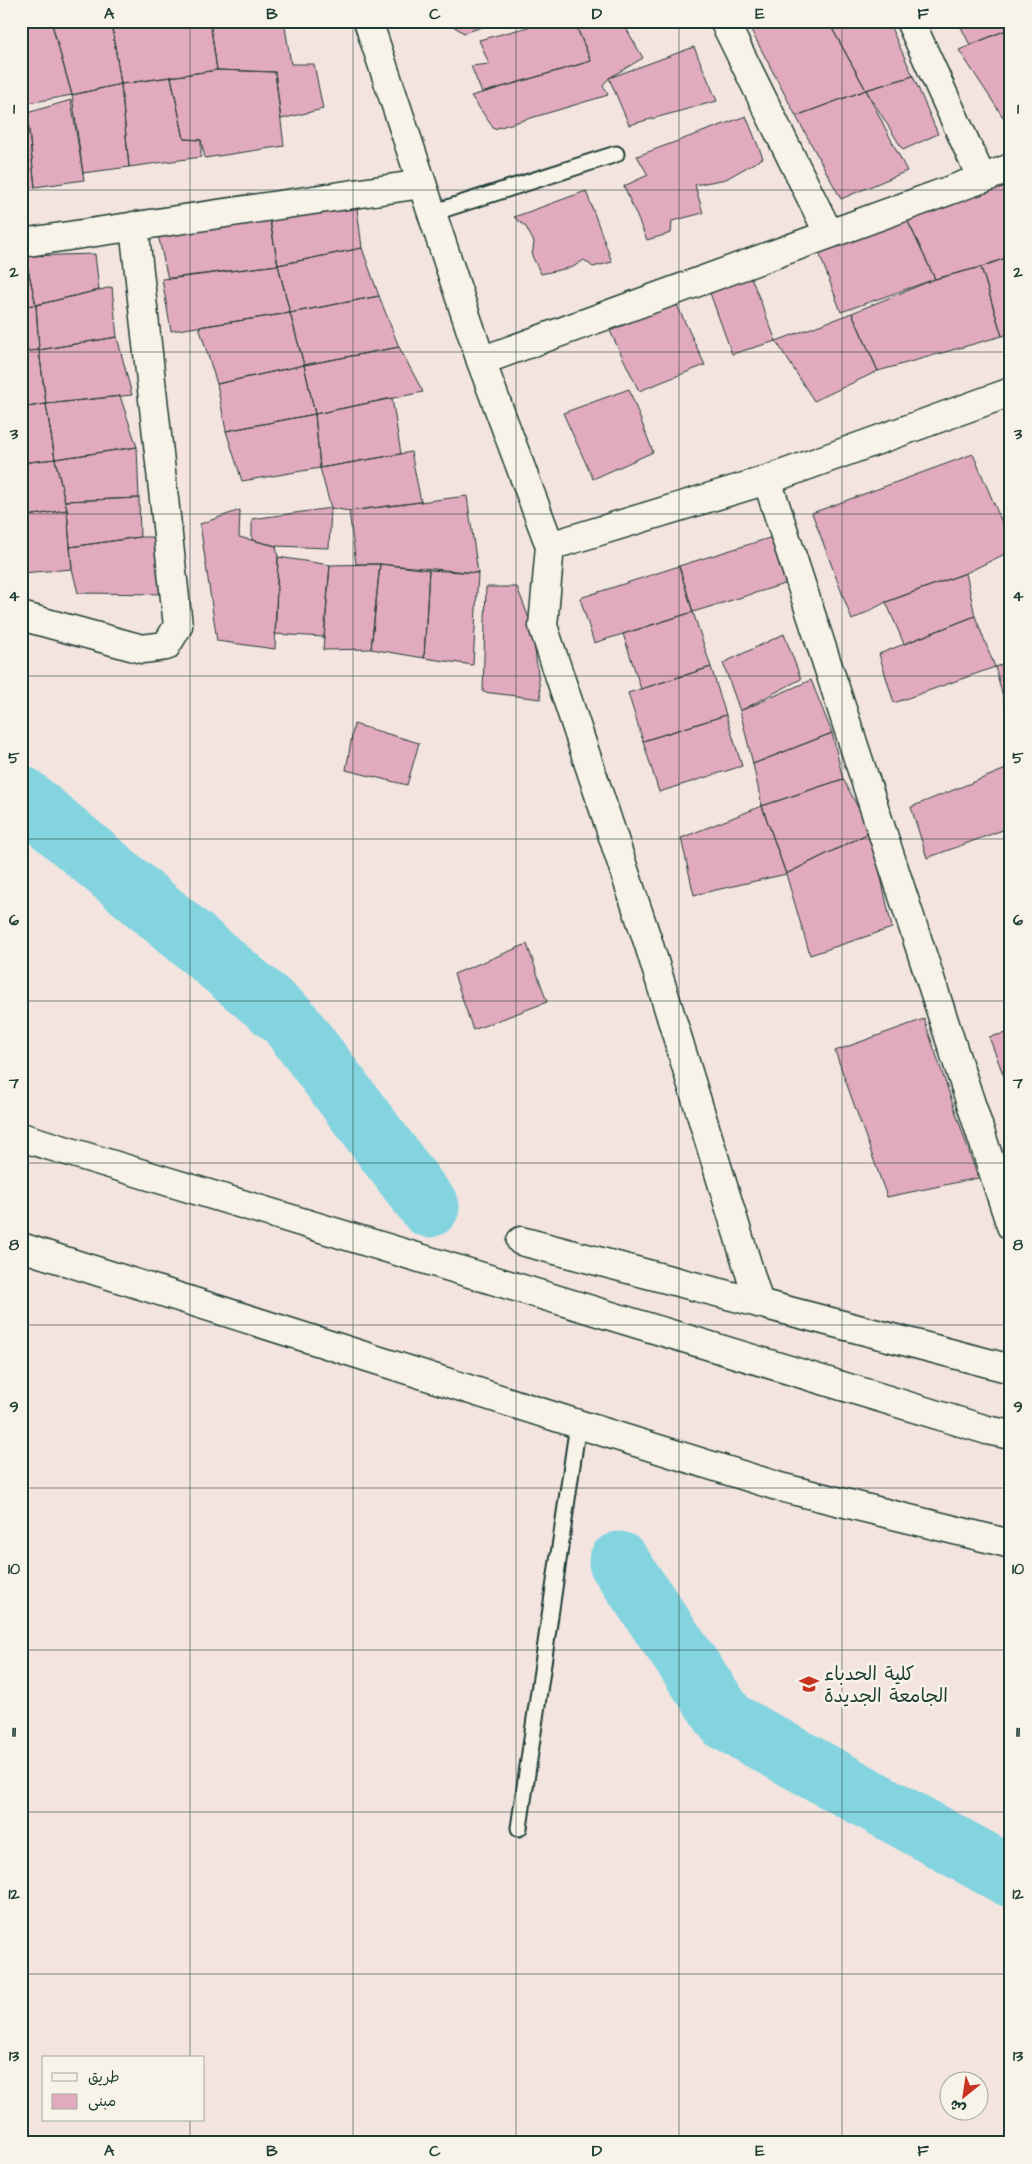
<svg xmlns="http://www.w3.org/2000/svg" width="1032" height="2164" viewBox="0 0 1032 2164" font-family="'Architects Daughter','Playpen Sans Arabic',sans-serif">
	<rect width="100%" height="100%" fill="#f3e4e0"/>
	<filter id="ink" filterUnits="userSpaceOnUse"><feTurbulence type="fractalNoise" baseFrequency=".02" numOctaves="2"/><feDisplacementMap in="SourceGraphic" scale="10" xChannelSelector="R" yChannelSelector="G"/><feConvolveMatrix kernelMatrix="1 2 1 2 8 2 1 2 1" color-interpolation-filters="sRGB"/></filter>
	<g filter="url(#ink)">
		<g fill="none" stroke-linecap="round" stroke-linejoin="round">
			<!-- river -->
			<path stroke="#84d4df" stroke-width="61" d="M21,796L288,1020L429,1207
				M619,1562L727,1721L1011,1877"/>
		</g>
		<!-- building -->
		<path fill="#e2aabe" stroke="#1f3d34" d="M21,21H51L72,95L23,104Z
			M51,21H111L121,84L72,95Z
			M111,21H210L217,70L121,84Z
			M210,21H284L291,64H314L323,109L281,119L275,72L217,70Z
			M453,21H501L464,33L453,26Z
			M551,21H574L591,61L482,93L471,66L489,64L479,40Z
			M574,21H622L643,58L609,78L603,85L608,95L494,129L471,96L591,61Z
			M772,21H828L866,90L796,116L751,30Z
			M828,21H888L913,76L866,90Z
			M958,21H1011V28L970,45Z
			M1011,28V113L1003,117L959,50Z
			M694,47L717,101L629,125L609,78Z
			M217,70L275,72L284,146L205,158L201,140L184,139L171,77Z
			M913,76L938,134L903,150L866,90Z
			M171,77L184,139L201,140V157L129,167L121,84Z
			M121,84L129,167L83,173L72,95Z
			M866,90L907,171L841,199L796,116Z
			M71,100L84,180L35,187L27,113Z
			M27,113L35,187L21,190V114Z
			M746,116L763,158L726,179L695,185L703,213L672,221L671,233L647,240L624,186L648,175L637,156Z
			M1011,183V256L981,267L935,279L905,215Z
			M586,191L612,262L593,267L584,260L573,267L541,274L532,256L534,242L526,227L514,217Z
			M357,208L362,248L278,265L270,221Z
			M905,215L935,279L841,312L817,247Z
			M270,221L278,265L168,279L157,230Z
			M362,248L379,296L290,313L278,265Z
			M95,254L99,290L36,305L25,256Z
			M21,256H25L36,305L21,306Z
			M1011,256V333L1002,336L981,267Z
			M278,265L290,313L171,331L162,279Z
			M981,267L1002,336L878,371L852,313L935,279Z
			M751,277L776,341L732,354L710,293Z
			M112,287L117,337L39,350L36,305Z
			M379,296L399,347L304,365L290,313Z
			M676,303L705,365L639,391L610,331Z
			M36,305L39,350L21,352V306Z
			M290,313L304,365L217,384L199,327Z
			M852,313L878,371L814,401L776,341Z
			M117,337L132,395L46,404L39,350Z
			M399,347L423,392L315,414L304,365Z
			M39,350L46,404L21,408V352Z
			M304,365L315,414L226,431L217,384Z
			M629,389L653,452L593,479L563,413Z
			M120,396L137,447L55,459L46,404Z
			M392,398L401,454L320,468L315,414Z
			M46,404L55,459L21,463V408Z
			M315,414L320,468L242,481L226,431Z
			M137,447L139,498L65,501L55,459Z
			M411,452L421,502L349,511L331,508L320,468Z
			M973,454L1011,544V551L966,573L886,602L852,620L812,513Z
			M55,459L67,510L21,517V463Z
			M467,496L478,573L380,564H356L349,511Z
			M139,498L140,537L70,547L67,510L65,501Z
			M331,508L329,548L276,546L252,540V519Z
			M67,510L72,569L21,573V517Z
			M240,510L239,537L276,546L278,557L275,649L217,641L200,524Z
			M776,536L791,582L693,612L679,566Z
			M140,537H157L165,594L78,593L72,569L70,547Z
			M278,557L330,565L324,637L275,634Z
			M380,564L429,570L424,658L371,649Z
			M380,564L371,649L323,650L330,565Z
			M679,566L693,612L594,643L580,598Z
			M429,570L478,573L473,665L424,658Z
			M966,573L975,616L904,644L886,602Z
			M486,587H517L532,626L541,699L483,692Z
			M693,612L711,667L641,689L623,634Z
			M975,616L995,667L894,703L879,654Z
			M784,634L801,679L740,711L723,663Z
			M1011,661V726L995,667Z
			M711,667L726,715L643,741L628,693Z
			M811,680L832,733L753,764L740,711Z
			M726,715L742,766L659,792L643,741Z
			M354,724L419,743L407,785L346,770Z
			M832,733L843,779L762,806L753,764Z
			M1011,767V827L927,858L911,807Z
			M843,779L871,832L786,874L762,806Z
			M762,806L786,874L694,895L681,838Z
			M871,832L892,928L810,955L786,874Z
			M527,944L547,1002L473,1030L454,974Z
			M924,1019L978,1178L887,1197L835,1051Z
			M1011,1032V1095L989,1037Z"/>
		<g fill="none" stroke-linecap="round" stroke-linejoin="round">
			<defs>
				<path id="service" d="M432,213L616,154
					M519,1828L578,1424"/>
				<path id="minor" d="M724,21L829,234
					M910,21L982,179
					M21,243L422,184
					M481,361L1011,168
					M767,480L1011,1226
					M550,546L767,480L1011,392
					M21,616L142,649L166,646L178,626L134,226
					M521,1241L1011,1369"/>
				<path id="tertiary" d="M368,21L481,361L550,546L543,626L649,945L759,1303"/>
				<path id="primary" d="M21,1137L987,1430L1011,1435
					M21,1247L578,1424L780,1487L1011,1544"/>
			</defs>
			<!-- service casing -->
			<use href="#service" stroke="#1f3d34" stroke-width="19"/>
			<!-- minor casing -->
			<use href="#minor" stroke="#1f3d34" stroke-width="31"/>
			<!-- tertiary casing -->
			<use href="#tertiary" stroke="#1f3d34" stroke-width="31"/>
			<!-- primary casing -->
			<use href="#primary" stroke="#1f3d34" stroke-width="31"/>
			<!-- service -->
			<use href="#service" stroke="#f7f3e8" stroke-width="15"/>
			<!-- minor -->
			<use href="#minor" stroke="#f7f3e8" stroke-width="28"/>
			<!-- tertiary -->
			<use href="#tertiary" stroke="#f7f3e8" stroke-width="28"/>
			<!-- primary -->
			<use href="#primary" stroke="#f7f3e8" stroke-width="28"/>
		</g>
	</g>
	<!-- grid -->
	<path fill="none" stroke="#1f3d34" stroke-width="1" stroke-opacity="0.55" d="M190,21V2058M353,21V2143M516,21V2143M679,21V2143M842,21V2143M21,190H1011M21,352H1011M21,514H1011M21,676H1011M21,839H1011M21,1001H1011M21,1163H1011M21,1325H1011M21,1488H1011M21,1650H1011M21,1812H1011M21,1974H1011M190,2120V2143"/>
	<!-- icons -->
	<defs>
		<symbol id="university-bare" viewBox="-9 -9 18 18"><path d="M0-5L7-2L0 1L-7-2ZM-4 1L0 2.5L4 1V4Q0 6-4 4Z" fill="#c8321e" stroke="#f7f3e8" stroke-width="2.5" paint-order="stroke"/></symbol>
	</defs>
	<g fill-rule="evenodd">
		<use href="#university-bare" x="795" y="1670" width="28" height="28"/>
	</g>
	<g text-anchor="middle" stroke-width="5" stroke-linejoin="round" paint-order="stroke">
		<!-- poi labels -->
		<g font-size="19" fill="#1f3d34" stroke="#f7f3e8" text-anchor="start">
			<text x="824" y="1680">كلية الحدباء<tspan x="824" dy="22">الجامعة الجديدة</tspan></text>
		</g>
	</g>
	<!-- margin -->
	<rect width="1032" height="2164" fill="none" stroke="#f7f3e8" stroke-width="55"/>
	<!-- legend -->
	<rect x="42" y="2056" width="162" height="65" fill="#f7f3e8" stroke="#a1aaa0"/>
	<rect x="52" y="2073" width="25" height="8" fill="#f7f3e8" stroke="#a1aaa0"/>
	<text x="88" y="2082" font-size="15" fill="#1f3d34">طريق</text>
	<rect x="52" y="2094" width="25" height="15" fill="#e2aabe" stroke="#a1aaa0"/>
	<text x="88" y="2106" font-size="15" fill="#1f3d34">مبنى</text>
	<!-- north arrow -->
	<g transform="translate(964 2096) rotate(210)"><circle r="24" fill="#f7f3e8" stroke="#a1aaa0"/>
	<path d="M0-4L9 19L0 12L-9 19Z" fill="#c8321e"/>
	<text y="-8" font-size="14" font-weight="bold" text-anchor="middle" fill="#1f3d34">ش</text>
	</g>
	<rect x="28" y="28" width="976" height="2108" fill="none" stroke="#1f3d34" stroke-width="2"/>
	<g font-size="16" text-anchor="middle" font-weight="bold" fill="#1f3d34">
		<text x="109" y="19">A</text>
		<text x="272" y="19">B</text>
		<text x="435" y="19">C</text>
		<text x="597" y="19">D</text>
		<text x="760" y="19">E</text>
		<text x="923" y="19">F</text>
		<text x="14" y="114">1</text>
		<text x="1018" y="114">1</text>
		<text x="14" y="277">2</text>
		<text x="1018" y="277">2</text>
		<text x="14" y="439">3</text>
		<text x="1018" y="439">3</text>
		<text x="14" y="601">4</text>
		<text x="1018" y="601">4</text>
		<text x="14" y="763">5</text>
		<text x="1018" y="763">5</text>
		<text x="14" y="925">6</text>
		<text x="1018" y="925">6</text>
		<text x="14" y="1088">7</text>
		<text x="1018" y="1088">7</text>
		<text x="14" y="1250">8</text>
		<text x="1018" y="1250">8</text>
		<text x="14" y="1412">9</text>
		<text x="1018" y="1412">9</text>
		<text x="14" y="1574">10</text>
		<text x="1018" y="1574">10</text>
		<text x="14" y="1737">11</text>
		<text x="1018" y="1737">11</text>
		<text x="14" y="1899">12</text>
		<text x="1018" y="1899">12</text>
		<text x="14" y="2061">13</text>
		<text x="1018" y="2061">13</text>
		<text x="109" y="2156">A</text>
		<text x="272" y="2156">B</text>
		<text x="435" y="2156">C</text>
		<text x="597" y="2156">D</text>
		<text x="760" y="2156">E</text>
		<text x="923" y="2156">F</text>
	</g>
</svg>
